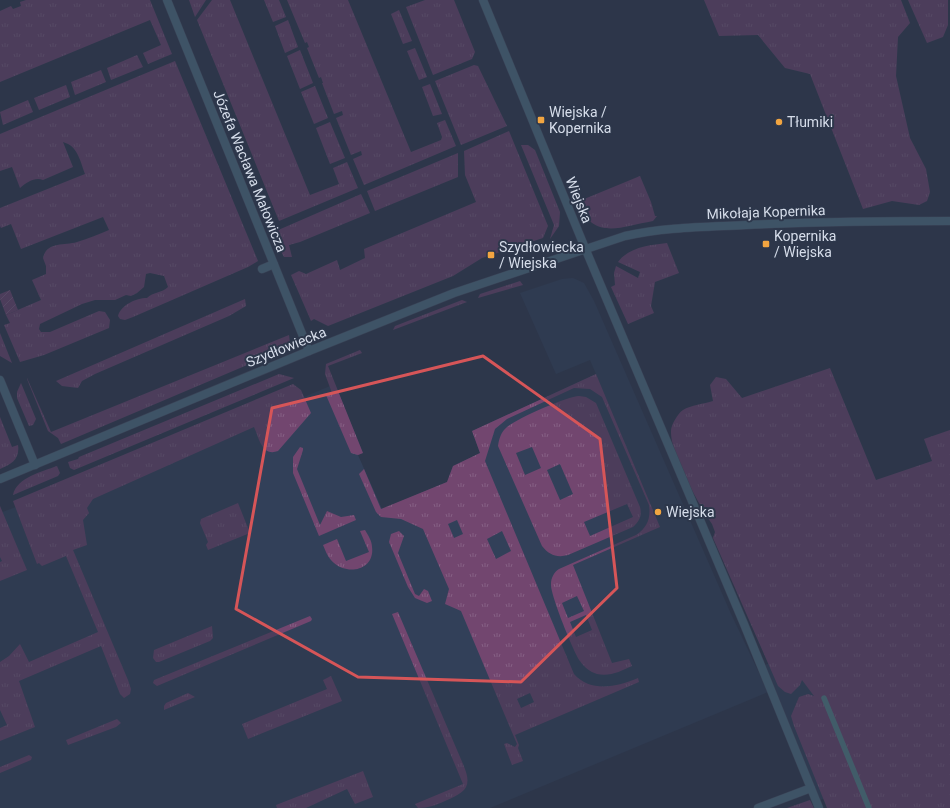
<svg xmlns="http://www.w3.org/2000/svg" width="950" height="808" viewBox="0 0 950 808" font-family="Roboto,sans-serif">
	<defs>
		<pattern id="grass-tufts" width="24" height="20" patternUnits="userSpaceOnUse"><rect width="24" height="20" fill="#72466f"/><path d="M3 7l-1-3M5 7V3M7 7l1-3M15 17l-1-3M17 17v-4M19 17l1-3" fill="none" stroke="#856084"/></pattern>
		<pattern id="garden-furrows" width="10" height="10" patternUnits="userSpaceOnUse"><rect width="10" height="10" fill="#72466f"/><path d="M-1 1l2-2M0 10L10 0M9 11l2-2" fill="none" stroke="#856084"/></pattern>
	</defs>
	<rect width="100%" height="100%" fill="#2d374b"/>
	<!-- built -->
	<path fill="#324059" d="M573,278L584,283L594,301L731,614L768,692L490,808H0V513L256,417L335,384L363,453L358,455L382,509L447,482L453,466L480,453L472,431L596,374L590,360L556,374L520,293L562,279Z
		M798,652L851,787L818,801L765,665Z"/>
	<!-- grass -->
	<path fill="url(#grass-tufts)" fill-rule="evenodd" d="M26,0H150L172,54L148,64L143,53L161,45L150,20L0,82V11L11,6L13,9L21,6L20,2Z
		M189,0H206L195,17Z
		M212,0H230L310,195L339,184L333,168L347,162L358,188L279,221L197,20Z
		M264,0H279L286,17L273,22Z
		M287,0H348L411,152L441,140L442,137L437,123L445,120L456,146L364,185L353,159L362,155L361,151L351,155L336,118L343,115L342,111L334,114L322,83H323L321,77L319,78L307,48L309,47L307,42L305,43Z
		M425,0H454L475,52L472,59L433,75L406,7Z
		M704,0H901L910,23L898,37L896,76L910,138L926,169L930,192L927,201L919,205L892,201L863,209L810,74L785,68L758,35L719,36Z
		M908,0H948V25L943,37L927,43Z
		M399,10L412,41L403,44L391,14Z
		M288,20L298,47L285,53L275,26Z
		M415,48L427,77L419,80L407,51Z
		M300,50L313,83L300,89L287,56Z
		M137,55L143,67L111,80L107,68Z
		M175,61L258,261L248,267L133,317L125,320L120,319L118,316C121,305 136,298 147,298C153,292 162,293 168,287L164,276L150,273L146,274L144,287L137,293L131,296L126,295L115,300H95L82,304L40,324L39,329L41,332H50L99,311L105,312L110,320L109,328L44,355L20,362L4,325L10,323L6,315L41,300L32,280L46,274V266L43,258C47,241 64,246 77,242C87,239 99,234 109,230L103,217L21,249L11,224L1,228L0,226V208L85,174C80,161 78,146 63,142L73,167L43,180C35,177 27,182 20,188L12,167L0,171V134Z
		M474,65L478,66L507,126L461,145L435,81Z
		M101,70L106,82L75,95L71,82Z
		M430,84L442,114L433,116L422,87Z
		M66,85L70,97L39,110L34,98Z
		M315,86L328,118L314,124L301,92Z
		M28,100L33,112L3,125L0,112Z
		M330,122L345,158L330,164L316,128Z
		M509,131L548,226L543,238L482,258L453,276L328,326L314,319L311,321L291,275L299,271L306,274L337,260L340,270L365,258L364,249L476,202L465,175L464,151Z
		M521,145H528L535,150L560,212L559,226L550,239L554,225Z
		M458,153V177L375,211L367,191Z
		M640,176L651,202L655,216H657L653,221C619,227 594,241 577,202Z
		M361,194L370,213L300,242L289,245L292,257H284C280,249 273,240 276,231Z
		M667,243L679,273L655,282L651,306L654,313L628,324L611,287L615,285L614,273L616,266L638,278L640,272L618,262C629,247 650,245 667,243Z
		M520,281L523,285L478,298L480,294Z
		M245,299L246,306L229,316L95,374L82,381L78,388L62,386L56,381Z
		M462,300L467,302L393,330L395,326Z
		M0,333L12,363L0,356Z
		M289,335L290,343L287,348L61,444L58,438L48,431L27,379V378L51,432Z
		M360,350L362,353L328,366L363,453L358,455L351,453L326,395L332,393L325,374L326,364Z
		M830,368L876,480L932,461L924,439L950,430V808H827L794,726L791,716L799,697L808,694L814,696L802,680L800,685L791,694L785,692L778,686L713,538L715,532L712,524C699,505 670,453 671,431C671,425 678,413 683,410C691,405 704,404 713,401L710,385L716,377L726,379L742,398Z
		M279,374L294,378L74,470L70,468L68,462L78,459L79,457Z
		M596,374L660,527L573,565L612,663L629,659L632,666C621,671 610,677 597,674C590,672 584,667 580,661C574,653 550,594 551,584C551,578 554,572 559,569L636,535C647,528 651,518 649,505L602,397L590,389L574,388L507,419L495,429L485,461L574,674C591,693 617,687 638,678L639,682L515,735L519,745L518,748L523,761L512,765L504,744L507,743L515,747L517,744L461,611L445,604L449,589L423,529L401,519L381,517L376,512L359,474L364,469L381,509L447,482L453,466L480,453L472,431ZM457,520L463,534L454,538L448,524ZM502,531L511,551L496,559L487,539ZM577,596L584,611L568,618L562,603ZM586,615L592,630L576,637L570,622ZM530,693L534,702L521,708L517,699Z
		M21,383L36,419L33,425L29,426L17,398V392Z
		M293,384L301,390L311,413L278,451C262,457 259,438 254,427L93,499L87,508L89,513L83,520L87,545L73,550L128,680L131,689L130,694L124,698L120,694L101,646L19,681L35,727L0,741V728L7,725L0,710V662L9,656L20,644L29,662L98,632L66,556L42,566L39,563L37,564L13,501Z
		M579,396L586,397L596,403L640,507C642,515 640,521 633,527L568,555C557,558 549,555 542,546L498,446C499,439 501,432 507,427C516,419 568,396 579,396ZM532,447L541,468L525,475L516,453ZM560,464L573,494L560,500L547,470ZM627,504L633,517L590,536L584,522Z
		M0,417L12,447L18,445C20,459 12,464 0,469Z
		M300,447L303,448V450L297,469L320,525L327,511L341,517L354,515L356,520L319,536L293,473V457Z
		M57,466L60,473L58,476L13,495C17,477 42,472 57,466Z
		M238,503L250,533L208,550L206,545L208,542L200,523L201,519Z
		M0,506L27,570L0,581V562L2,561L0,557Z
		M365,530C368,535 372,541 372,547C375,569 349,576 334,563C328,558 326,552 323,545L337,539L346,561L369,552L360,531Z
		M399,531L404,536L398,553L415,594L419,596L424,589L428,591L432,601L427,603L415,598L408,587L389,542L391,534Z
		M398,612L463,764C473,787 466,792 445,801C436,805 429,808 418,808L415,804L463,784L392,614Z
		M310,616L312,619L311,621L157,686L153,683L154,680Z
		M212,626L213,638L210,641L159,662H156L153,658L154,650Z
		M331,676L342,701L248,739L242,724L327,689L323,680Z
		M188,693L195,697L164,710V706L166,703Z
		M117,719L121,723L116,727L68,745L66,740Z
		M29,755L32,757L31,760L0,773V767Z
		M363,771L373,797L355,804L347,789L306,808H277L276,805Z
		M810,800L814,808H787Z"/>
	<!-- garden -->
	<path fill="url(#garden-furrows)" d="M10,290L18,310L6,315L0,299V294Z"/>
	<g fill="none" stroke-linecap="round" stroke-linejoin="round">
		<!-- stream -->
		<path stroke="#5a8a8e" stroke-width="5.5" d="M824,698L869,808"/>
		<defs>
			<path id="minor" d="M167,0L309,351
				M585,248L744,624L819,808
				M262,269L274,264
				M0,380L35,465
				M758,808L811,788"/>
			<path id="tertiary" d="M483,0L585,248
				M0,479L309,351L454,293L625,236C665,227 706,227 746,225C814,222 882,221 950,221"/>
		</defs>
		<!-- minor casing -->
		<use href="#minor" stroke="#4b5568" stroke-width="9"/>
		<!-- tertiary casing -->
		<use href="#tertiary" stroke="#4b5568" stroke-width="9"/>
		<!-- minor -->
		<use href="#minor" stroke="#537788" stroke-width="8"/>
		<!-- tertiary -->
		<use href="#tertiary" stroke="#537788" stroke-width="8"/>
	</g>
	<!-- marked area -->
	<path d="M0 0H950V808H0ZM483,356L600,439L617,588L521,682L358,677L236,609L272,408Z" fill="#2d374b" fill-opacity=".55" fill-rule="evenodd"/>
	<path fill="none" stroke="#d65558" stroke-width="3" stroke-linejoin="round" d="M483,356L600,439L617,588L521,682L358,677L236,609L272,408Z"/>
	<!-- markers -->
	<g fill="#f2a541" stroke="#2d374b" stroke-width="1.5">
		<rect x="537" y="116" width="8" height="8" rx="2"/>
		<circle cx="779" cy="122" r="4"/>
		<rect x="762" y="240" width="8" height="8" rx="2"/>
		<rect x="487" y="251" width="8" height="8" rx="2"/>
		<circle cx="658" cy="512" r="4"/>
	</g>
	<g text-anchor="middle" stroke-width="4" stroke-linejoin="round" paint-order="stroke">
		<!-- poi labels -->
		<g font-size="14" fill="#d6ddea" stroke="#2d374b" text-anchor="start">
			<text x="549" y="117">Wiejska /<tspan x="549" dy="16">Kopernika</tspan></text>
			<text x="787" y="127">Tłumiki</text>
			<text x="774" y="241">Kopernika<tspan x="774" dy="16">/ Wiejska</tspan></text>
			<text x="499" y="252">Szydłowiecka<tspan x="499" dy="16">/ Wiejska</tspan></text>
			<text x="666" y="517">Wiejska</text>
		</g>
		<!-- street labels -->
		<g font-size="14" fill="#d6ddea" stroke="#2d374b">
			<text transform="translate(250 171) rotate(68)" y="5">Józefa Wacława Małowicza</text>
			<text transform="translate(579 200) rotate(68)" y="5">Wiejska</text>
			<text transform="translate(766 212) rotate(-2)" y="5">Mikołaja Kopernika</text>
			<text transform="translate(286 347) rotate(-22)" y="5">Szydłowiecka</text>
		</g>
	</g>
</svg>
